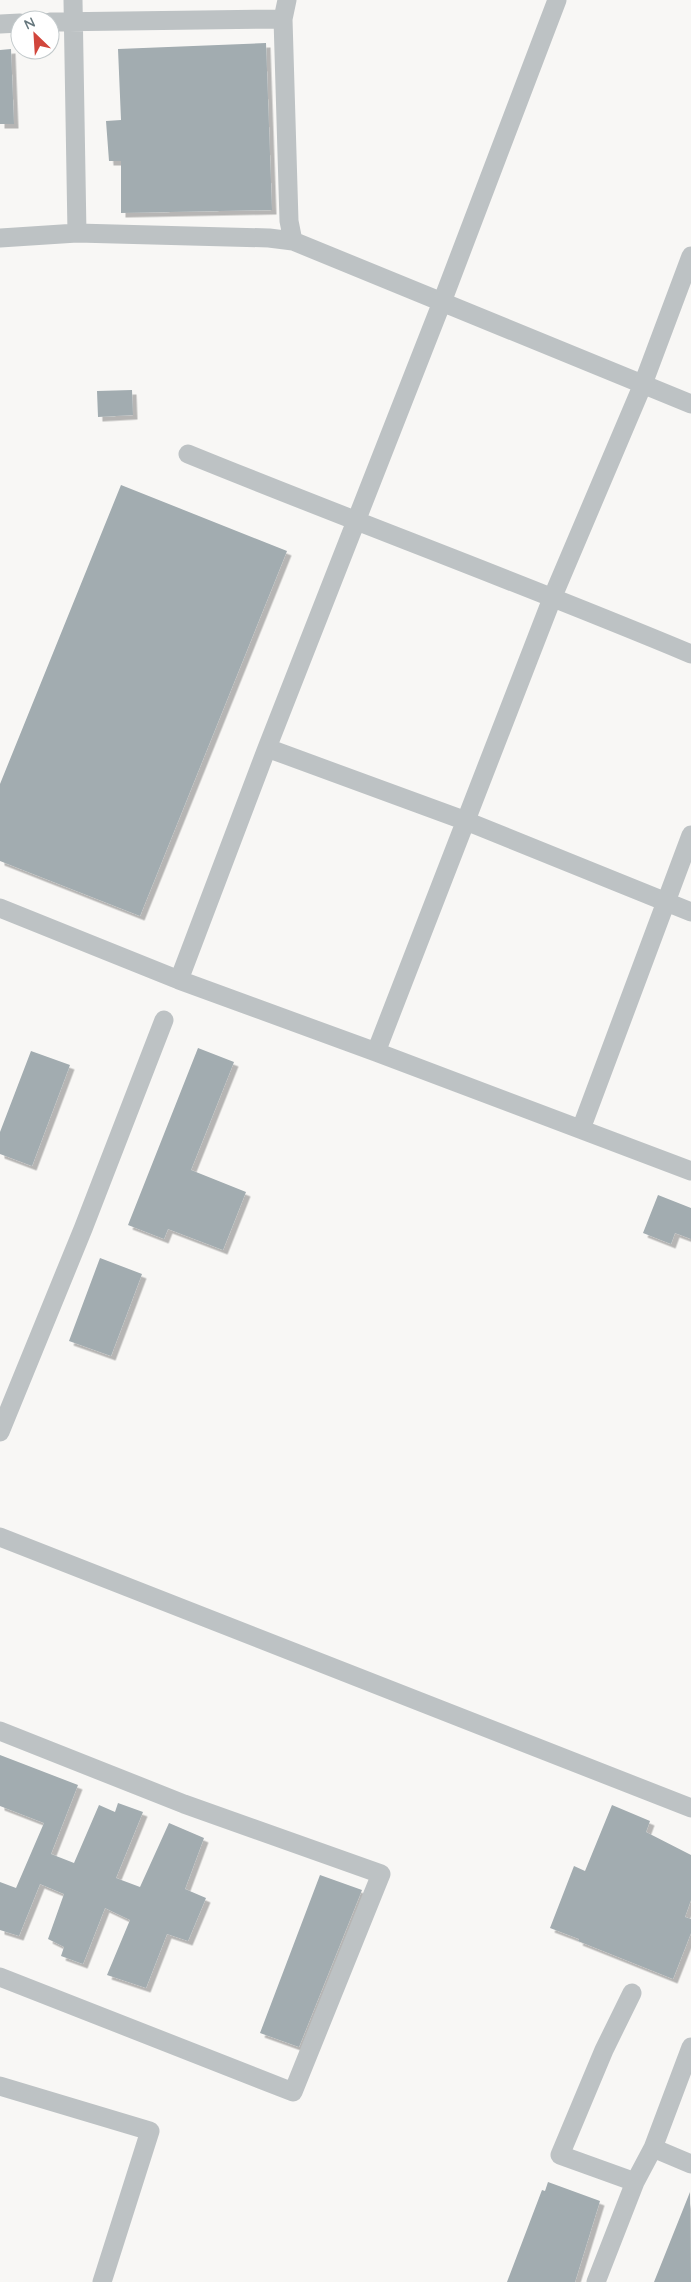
<svg xmlns="http://www.w3.org/2000/svg" width="691" height="2282" viewBox="0 0 691 2282" font-family="Quicksand,sans-serif">
	<defs>
		<filter id="shadow"><feDropShadow dx="4.5" dy="4.5" stdDeviation="0" flood-color="#0004"/></filter>
	</defs>
	<rect width="100%" height="100%" fill="#f8f7f5"/>
	<!-- building -->
	<path fill="#a2acb0" filter="url(#shadow)" d="M266,43L272,210L121,213V161H109L106,121L121,120L118,49Z
		M11,49L14,124H0V50Z
		M132,390L133,415L98,417L97,391Z
		M121,485L287,551L140,916L0,861V784Z
		M198,1048L234,1062L191,1170L246,1192L223,1250L168,1229L164,1239L128,1225Z
		M31,1051L70,1065L32,1166L0,1154V1132Z
		M658,1195L691,1208V1239L675,1233L671,1244L643,1233Z
		M100,1258L142,1274L111,1356L69,1341Z
		M0,1755L78,1785L51,1854L74,1863L99,1805L115,1812L118,1803L143,1812L116,1878L140,1887L169,1823L204,1838L185,1889L206,1898L188,1941L167,1934L146,1988L107,1975L130,1920L105,1908L83,1964L61,1956L64,1947L48,1939L64,1894L40,1884L19,1936L0,1930V1882L16,1888L44,1823L0,1806Z
		M612,1805L650,1821L646,1832L691,1855V1900L685,1917L691,1919V1933L673,1979L578,1941L579,1939L550,1928L574,1866L585,1871Z
		M320,1875L362,1890L299,2047L260,2033Z
		M548,2182L600,2201L575,2282H507L542,2190L545,2191Z
		M690,2192L691,2282H654Z"/>
	<g fill="none" stroke-linecap="round" stroke-linejoin="round">
		<!-- minor -->
		<path stroke="#bdc2c4" stroke-width="19" d="M73,0L77,233
			M287,0L283,19L289,221L293,241
			M50,22L283,19
			M0,24L20,23
			M0,238L77,233L269,238L293,241L691,404
			M188,454C355,522 524,584 691,654
			M267,748L466,821L691,912
			M0,908L179,980L376,1052L691,1171
			M179,980L267,748L442,302L557,0
			M376,1052L553,596L643,384L691,256
			M581,1129L691,835
			M0,1432L83,1229L164,1020
			M0,1537L691,1808
			M0,1731L184,1804L381,1874L293,2092L0,1977
			M632,1993L604,2050L560,2155L635,2182
			M0,2086L150,2131L102,2282
			M653,2148L691,2164
			M596,2282L635,2182L653,2148L691,2047"/>
	</g>
	<!-- north arrow -->
	<g transform="translate(35 35) rotate(335)"><circle r="24" fill="#ffffff" stroke="#c2c9cb"/>
	<path d="M0-4L9 19L0 12L-9 19Z" fill="#d1463c"/>
	<text y="-8" font-size="14" font-weight="bold" text-anchor="middle" fill="#66777d">N</text>
	</g>
</svg>
